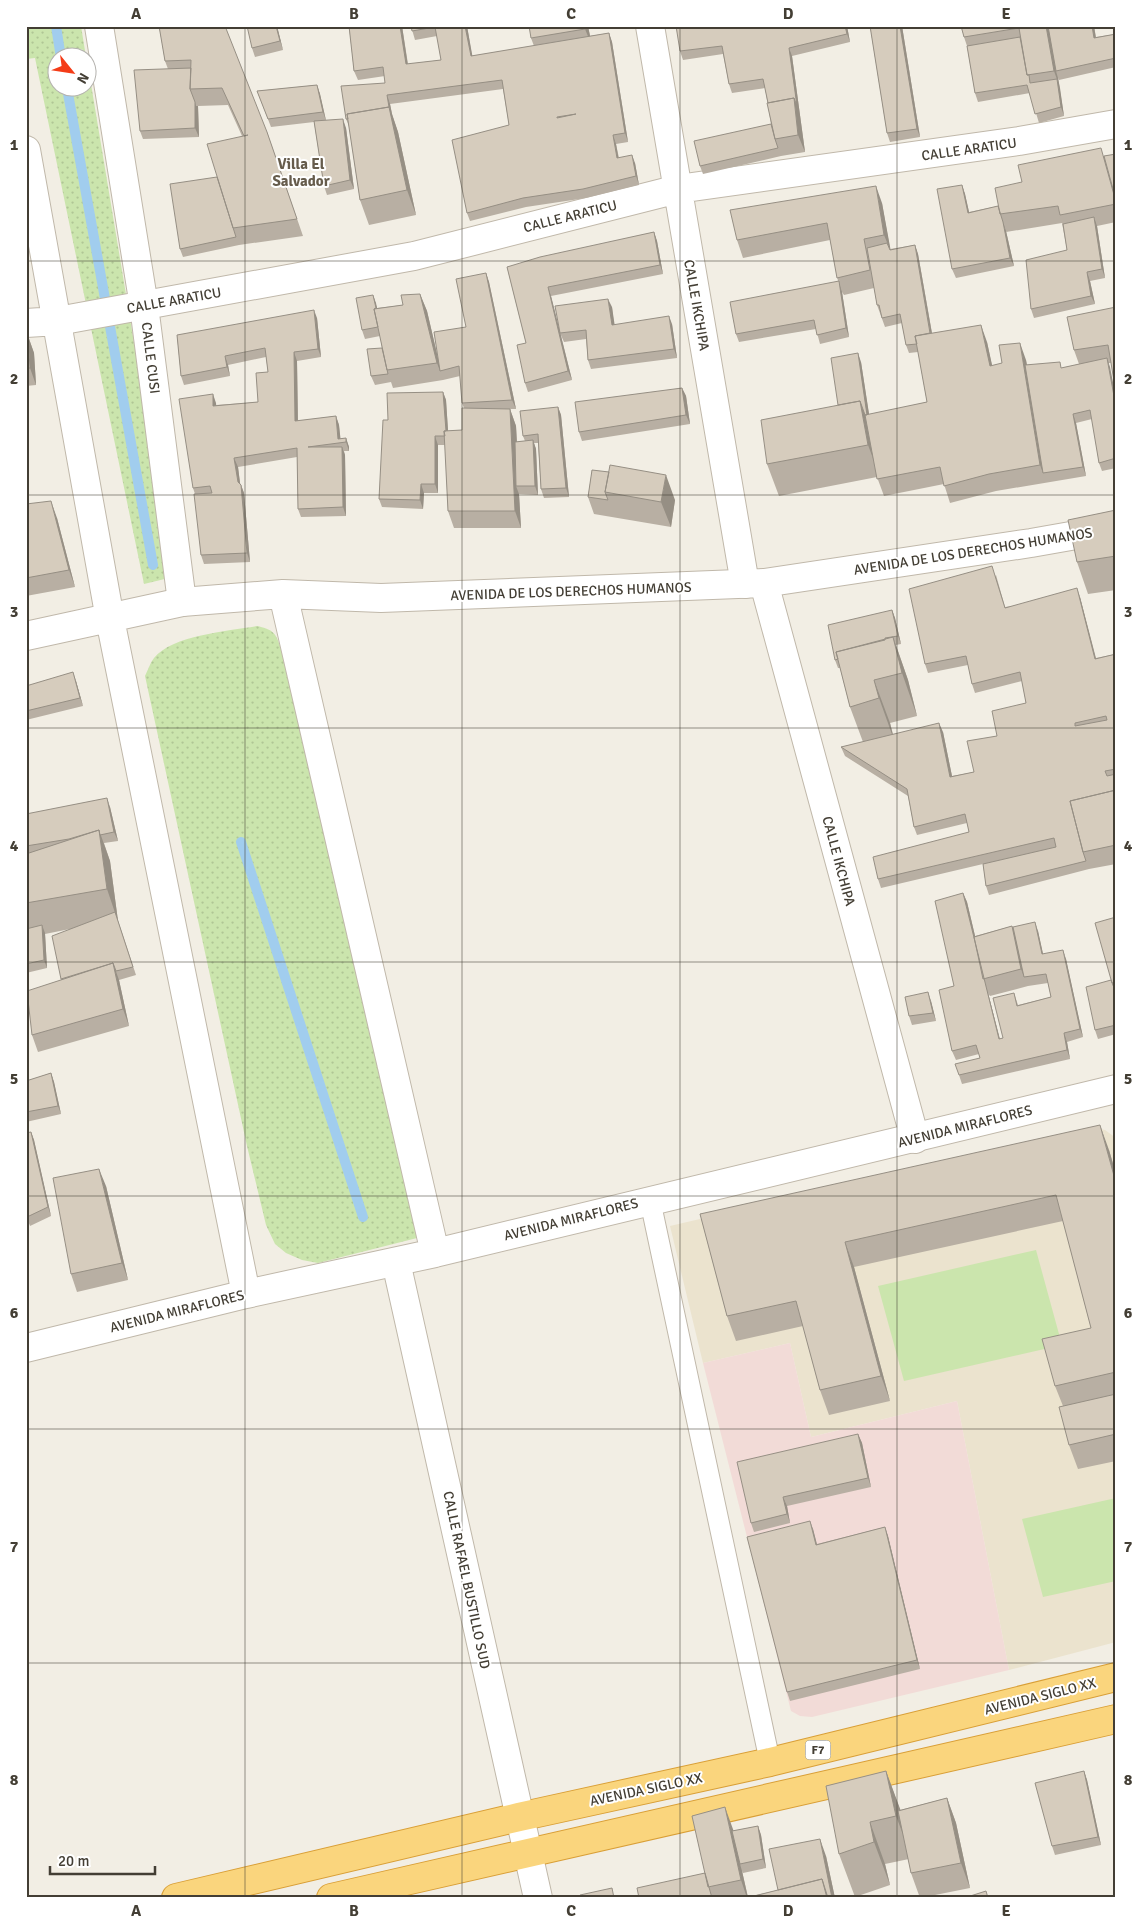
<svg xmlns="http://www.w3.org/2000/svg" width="1142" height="1924" viewBox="0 0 1142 1924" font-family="Signika,sans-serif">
	<defs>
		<pattern id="grass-dots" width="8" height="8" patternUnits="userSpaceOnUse" patternTransform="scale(1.25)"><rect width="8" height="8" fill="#cbe5ad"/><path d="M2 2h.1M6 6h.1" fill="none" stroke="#b0c695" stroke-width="1.8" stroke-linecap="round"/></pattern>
	</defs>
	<rect width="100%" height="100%" fill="#f2eee4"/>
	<!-- education -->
	<path fill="#ebe3ce" d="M1091,1127L1105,1130L1116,1138V1642L1009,1670L957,1401L811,1437L790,1343L703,1363L670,1226Z"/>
	<!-- medical -->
	<path fill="#f2dbd7" d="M790,1343L811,1437L957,1401L1009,1670L812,1717L800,1716L791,1711L703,1363Z"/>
	<!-- grass -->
	<path fill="url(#grass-dots)" d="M26,26H81L86,57L58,58V88H88V66L173,577L144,584L35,58L26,59Z
		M257,626C271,629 276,632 280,646L421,1237L318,1263L302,1260L286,1253L275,1244L266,1225L247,1146L145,676C148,670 150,663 154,658C172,635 229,631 257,626Z"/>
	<!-- garden -->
	<path fill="#cbe5ad" d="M1036,1250L1062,1345L904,1381L878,1286Z
		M1116,1498V1581L1043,1597L1022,1519Z"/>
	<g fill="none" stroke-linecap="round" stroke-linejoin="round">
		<!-- stream -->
		<path stroke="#a1cdee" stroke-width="10" d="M56,26L61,58
			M67,88L153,565
			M241,842L363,1217"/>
		<defs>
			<path id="service" d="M650,1200L770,1762"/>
			<path id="minor" d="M99,26L144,306L182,602
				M650,26L745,584
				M26,150L110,619
				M26,323L58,321L414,256L678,189L1019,141L1116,124
				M764,583L915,1139
				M396,1262L538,1898"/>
			<path id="tertiary" d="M283,594L435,1253
				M110,619L246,1294
				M26,636L182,602L283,594L381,598L764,583L1031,543L1116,528
				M26,1348L246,1294L435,1253L1116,1089"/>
			<path id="trunk" d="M176,1898L519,1817L770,1762L1116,1677
				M331,1898L1116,1719"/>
		</defs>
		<!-- service casing -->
		<use href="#service" stroke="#c0b8aa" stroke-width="22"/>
		<!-- minor casing -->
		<use href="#minor" stroke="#c0b8aa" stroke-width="30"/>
		<!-- tertiary casing -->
		<use href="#tertiary" stroke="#c0b8aa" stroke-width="30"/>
		<!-- trunk casing -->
		<use href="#trunk" stroke="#d99f37" stroke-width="30"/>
		<!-- service -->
		<use href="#service" stroke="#fff" stroke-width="20"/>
		<!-- minor -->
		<use href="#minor" stroke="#fff" stroke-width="28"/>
		<!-- tertiary -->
		<use href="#tertiary" stroke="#fff" stroke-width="28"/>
		<!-- trunk -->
		<use href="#trunk" stroke="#fad57d" stroke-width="28"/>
	</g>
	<!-- wall -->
	<path fill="#b8afa3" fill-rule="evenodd" d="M159,26L267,132L303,236L239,245L183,257L180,249L217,177L242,136L228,105L198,106L199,137L143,139L140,131L168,69L165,61Z
		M277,26L283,50L255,57L252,48Z
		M349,26H402L408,64L441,60L437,36L415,40L411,26H467L472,56L534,46L531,38L588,26L590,36L609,33L612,42L628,142L616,144L619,158L635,163L639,185L586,198L526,207L470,221L467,213L509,125L503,89L390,104L392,114L398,132L416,215L369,225L360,200L349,126L346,119L385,83V76L358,80L354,71Z
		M847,26L850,42L792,56L805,152L781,156L703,174L700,166L771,124L765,88L732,93L729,84L723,54L683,60L680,51Z
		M870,26H902L920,137L890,142L887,133Z
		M961,26H1094L1096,37L1116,34V67L1059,80L1058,78L1064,116L1039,123L1030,93L978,102L975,93L967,46L964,37Z
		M317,85L320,94L326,120L346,128L354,189L327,195L324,186L314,122L271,127L257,91Z
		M1116,154V222L1097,226L1105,278L1090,281L1095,304L1034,318L1031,309L1067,250L1062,223L1006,232V231L1014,266L956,278L952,269L962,185L965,194L969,212L998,206L1022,182L1104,156Z
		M882,203L890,249L915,245L918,254L932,333L987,342L992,366L1026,360L1027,365L1062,368L1079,364L1074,350L1116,307L1111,363H1108L1116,398V468L1102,471L1099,463L1092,419L1076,423L1086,476L996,491L950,503L944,484L884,496L877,477L779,496L767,464L838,405L861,362L869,415L927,402L918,352L909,353L906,345L902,323L885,327L877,305L874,288L844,295L842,292L849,337L820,344L816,329L739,342L736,334L838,281L830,240L743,258L737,240Z
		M654,232L657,241L663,274L551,296L572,380L528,392L525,383L526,343L507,267Z
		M486,273L489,282L516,409H510L516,426L517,442L525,441L523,436L558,407L561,415L569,497L544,498L541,489L538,443H534L536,449L538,495L519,494L521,528H454L448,511L445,445H438V493H424L423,509L382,507L379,499L388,420L443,392L446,400L448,431L462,430L464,408L462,403L460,376L443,380L393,388L391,382L375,385L371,376L382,348L380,336L365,339L362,330L373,295L377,308L403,305L420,294L427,311L438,358L466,327Z
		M612,307L614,325L672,324L677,358L591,369L588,360L586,339L564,342L560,333Z
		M317,318L321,357L297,361L298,421L336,416L339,425L340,439L346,438L349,447V451H344L345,455L346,516L301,517L298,509L297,457L238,467L240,483L241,485L244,493L250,562L204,564L201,555L195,494L193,488L216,403V405L258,402L268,372L266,357L228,365L230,376L184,385L181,376L177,335Z
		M26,336H28L34,353L36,385L26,386Z
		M682,388L686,396L690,424L582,441L579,432Z
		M592,470L675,500L671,527L594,514L588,497Z
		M26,504L57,518L75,587L26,596Z
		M1116,510V590L1088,594L1077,562Z
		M996,575L1005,607L1080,597L1096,658L1116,654V864L1089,869L989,895L986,886L983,864L881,888L878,879L969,832L967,823L917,835L914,827L908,796L845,756L841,747L863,742L850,707L840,668H838L835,660L892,610L895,618L901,644L896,645L908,680L917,716L890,723L893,734L943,732L952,776L974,772L997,736L1026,703L1022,681L975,693L972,684L968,665L928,673L925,664Z
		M76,681L83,706L26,720V686Z
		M110,807L118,841L104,843L110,861L118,921L136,975L119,980L129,1026L38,1052L32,1035L61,979L70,929L45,934L47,968L26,973V814Z
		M963,893L967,902L975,936L1012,926L1015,933L1038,931L1043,954L1066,959L1083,1037L1067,1042L1070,1059L962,1084L959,1075L980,1058L979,1054L956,1060L952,1051L954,986ZM1048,983L1051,997L1018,1005L1014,993L1003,1038L1000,1039L988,993L990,996L1028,986Z
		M1116,917V1034L1098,1039L1095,1030L1111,980Z
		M931,1001L936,1021L912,1025L909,1016Z
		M51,1073L54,1082L61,1114L26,1122V1081Z
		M31,1132L34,1140L51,1216L30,1226L26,1215Z
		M1109,1150L1116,1174V1461L1078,1469L1069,1445L1063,1406L1055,1386L1091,1328L1063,1221L854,1267L890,1401L829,1415L820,1390L803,1326L736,1341L727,1316L700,1214Z
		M106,1186L128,1280L77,1292L71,1274Z
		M858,1434L862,1443L871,1487L787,1506L790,1523L754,1532L751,1523Z
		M885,1527L888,1536L920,1669L790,1701L787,1692L813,1529L817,1544Z
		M886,1771L900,1810L947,1798L956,1823L970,1888L920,1898L911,1873L909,1859L885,1864L890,1885L855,1897L839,1854Z
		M1084,1771L1087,1780L1101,1845L1055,1855L1052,1846Z
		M758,1826L761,1835L766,1868L743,1873L742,1871L748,1897L778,1890L826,1856L835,1898H639L705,1873L733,1831Z"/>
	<!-- shaded-wall -->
	<path fill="#968f84" d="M276,26H277L283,50L280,41Z
		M400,26H402L409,73L406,64Z
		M465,26H467L474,65L471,56Z
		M585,26H588L592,46L585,29Z
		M845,26H847L850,42L847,34Z
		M900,26H902L920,137L917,129Z
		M1046,26H1049L1056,71L1058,78L1060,88L1054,71Z
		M1092,26H1094L1097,46L1094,38Z
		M609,33L612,42L628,142L625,133Z
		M789,48L792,56L805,152L798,135Z
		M1057,79L1060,88L1064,116L1061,107Z
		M317,85L320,94L326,121L323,112Z
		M387,95L390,104L392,114L398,132L416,215L407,190L390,112Z
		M195,102L196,106H198L199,137L195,128Z
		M343,119L346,128L354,189L350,180Z
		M613,135L616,144L620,167L617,158Z
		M632,155L635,163L639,185L636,176Z
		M962,185L965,194L971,221L968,213Z
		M876,186L882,203L891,252L884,235Z
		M1094,217L1097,226L1105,278L1102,269Z
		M1003,222L1006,231L1014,266L1010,258Z
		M654,232L657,241L663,274L660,265Z
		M915,245L918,254L935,351L932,342Z
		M1087,272L1090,281L1095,304L1091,296Z
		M486,273L489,282L516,409L512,400Z
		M839,283L842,292L849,337L846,328Z
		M548,287L551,296L572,380L568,371Z
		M420,294L427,311L441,371H440L437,363Z
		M373,295L376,303L383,336L379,327Z
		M608,299L612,307L616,334L612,325Z
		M314,310L317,318L321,357L318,349Z
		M669,316L672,324L677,358L674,349Z
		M981,325L987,342L996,383L990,366Z
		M28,336L34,353L36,385L30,368Z
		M1020,343L1026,360L1045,473H1043L1040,465Z
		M294,352L297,361L298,430L295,421Z
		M858,353L861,362L872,433L880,477L868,445L860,401Z
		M225,356L228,365L230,376L227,367Z
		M1107,358L1110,367L1116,398V407Z
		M682,388L686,396L690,424L686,415Z
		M443,392L446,400L449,445L446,436Z
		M213,394L216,403L217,414L213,406Z
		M558,407L561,415L569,497L566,488Z
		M510,409L516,426L519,486H516L519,494L521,528L515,511Z
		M1073,414L1076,423L1086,476L1083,467Z
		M336,416L339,425L341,443L338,439Z
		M435,436L438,445V493L435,484Z
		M346,438L349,447V451L346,442Z
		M533,440L536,449L538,495L535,486Z
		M342,447L345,455L346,516L343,507Z
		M234,458L238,467L241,491L238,482Z
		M666,475L675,500L671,527L661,502Z
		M421,484L424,493L423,509L420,500Z
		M241,485L244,493L250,562L247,553Z
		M51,501L57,518L75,587L69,570Z
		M1077,588L1080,597L1098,667L1095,659Z
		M892,610L895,618L901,644L898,636Z
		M893,637L908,680L917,716L902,673Z
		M73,672L76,681L83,706L80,698Z
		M874,680L890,723L894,740L879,698Z
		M939,723L943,732L954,786L950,777Z
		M107,798L110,807L118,841L114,832Z
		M99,830L110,861L118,921L136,975L107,889Z
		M963,893L967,902L985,978L984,979Z
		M1035,922L1038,931L1045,963L1042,954Z
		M42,925L45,933L47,968L44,960Z
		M1012,926L1019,944L1024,977L1021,969Z
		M1063,950L1066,959L1083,1037L1080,1029Z
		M113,963L119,980L129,1026L123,1009Z
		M985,984L988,993L1002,1048L999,1039Z
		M928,992L931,1001L936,1021L933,1013Z
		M1064,1033L1067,1042L1070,1059L1067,1050Z
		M51,1073L54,1082L61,1114L58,1106Z
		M1100,1125L1109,1150L1116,1174V1183Z
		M31,1132L34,1140L51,1216L48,1207Z
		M99,1169L106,1186L128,1280L122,1263Z
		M845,1242L854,1267L890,1401L881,1376Z
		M858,1434L862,1443L871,1487L868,1478Z
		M783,1497L787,1506L790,1523L787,1514Z
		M810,1521L813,1529L819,1553L816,1545Z
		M885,1527L888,1536L920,1669L917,1660Z
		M886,1771L902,1814L912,1858L896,1816Z
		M1084,1771L1087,1780L1101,1845L1098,1837Z
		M947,1798L956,1823L970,1888L961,1863Z
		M725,1807L734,1832L740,1864L742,1871L748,1898H747L741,1880Z
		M870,1822L885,1864L890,1885L874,1842Z
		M758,1826L761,1835L766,1868L763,1859Z
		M820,1839L826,1856L835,1898H832Z"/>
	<!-- building -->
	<path fill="#d6ccbd" stroke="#968f84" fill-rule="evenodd" d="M159,26H225L267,132L297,219L233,228L207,144L248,135L244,136L222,88L190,89L191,60L165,61Z
		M247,26H276L280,41L252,48Z
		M349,26H400L406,64L441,60L435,27L412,31L411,26H465L471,56L609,33L625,133L613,135L617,158L632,155L636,176L583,189L523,198L467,213L452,140L509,125L502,80L387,95L389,107L347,114L348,119H346L341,86L385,83L383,67L354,71ZM576,114L557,118V117Z
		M529,26H585V29L531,38Z
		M676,26H845L847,34L789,48L797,106L794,98L768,103L763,79L729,84L722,46L680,51Z
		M870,26H900L917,129L887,133Z
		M961,26H1046L1054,71L1027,75L1019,28L964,37Z
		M1048,26H1092L1094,38L1116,34V58L1056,71Z
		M1020,37L1027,75H1029L1030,83L1057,79L1061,107L1035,114L1027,85L975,93L967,46Z
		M191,68L190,89L195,102V128L140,131L134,70Z
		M317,85L323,112L268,119L257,91Z
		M794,98L798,135L775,139L767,103Z
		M389,107L407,190L360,200L347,114Z
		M343,119L350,180L324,186L314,121Z
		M771,124L775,139L778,148L700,166L694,141Z
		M1101,148L1116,202V204L1060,215L1058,206L1000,214L995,188L1022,182L1018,165Z
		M1116,154V200L1104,156Z
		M217,177L236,237L180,249L170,184Z
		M962,185L968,213L998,206L1003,222L1010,258L952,269L937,189Z
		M876,186L884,235L864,239L870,270L837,278L827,223L737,240L730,210Z
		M1094,217L1102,269L1087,272L1091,296L1031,309L1026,260L1067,250L1063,224Z
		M654,232L660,265L548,287L568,371L525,383L517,345L526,343L507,267L540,257Z
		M887,243L890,250L915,245L930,333L915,336L917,344L906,345L900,314L882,318L879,305H877L867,248Z
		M486,273L512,400L462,403L459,366L440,371L434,332L466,327L456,279Z
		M839,281L846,328L817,335L814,320L736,334L730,302Z
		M420,294L437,363L387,370L374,309L403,305L401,295Z
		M373,295L376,308L374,309L378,327L362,330L356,298Z
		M608,299L612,325L669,316L674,349L588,360L586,330L560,333L555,306Z
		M1116,307V393L1108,345L1074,350L1067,317Z
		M314,310L318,349L294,352L295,421L336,416L338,439L346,438V442L308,447H342L343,507L298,509L297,448L234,458L238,482L241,485L247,553L201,555L194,494L212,493L210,486L193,488L179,399L213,394V406L258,402L256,373L268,372L265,348L225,356L227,367L181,376L177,335Z
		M981,325L990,366L1002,363L999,345L1020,343L1040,465L989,474L944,486L940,467L877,479L865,415L927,402L915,336Z
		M26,336H28L30,368H26Z
		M382,348L388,374L371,376L367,349Z
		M858,353L867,415H865L860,401L838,405L831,358Z
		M1107,358L1116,407V458L1099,463L1090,410L1073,414L1083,467L1043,473L1025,365L1060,362L1061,368Z
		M682,388L686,415L579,432L575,402Z
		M443,392L446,431H444L445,436H435V484H421L420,500L379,499L383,420H388L387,393Z
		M860,401L868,445L767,464L761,420Z
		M558,407L566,488L541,489L538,434L523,436L520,411Z
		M462,408L510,409L515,511H448L444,431L462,430Z
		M533,440L535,486H516L515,442Z
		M610,465L666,475L661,502L605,492Z
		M592,470L609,472L605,492L608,500L588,497Z
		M51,501L69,570L26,578V504Z
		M1116,510V556L1077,562L1068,520Z
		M992,566L1005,608L1077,588L1095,659L1116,654V769L1105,771L1107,776L1116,774V790L1070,801L1083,852L1086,861L986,886L983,864L1056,847L1054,838L878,879L873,857L969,832L965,814L914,827L907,789L841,747L939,723L950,777L974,772L967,741L997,736L992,711L1026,703L1020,672L972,684L966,656L925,664L909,589ZM1106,716L1107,720L1075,726V723Z
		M892,610L898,636L885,638V640L836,652L838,659L835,660L828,625Z
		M893,637L902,673L874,680L879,698L850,707L836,652Z
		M73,672L80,698L26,711V686Z
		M1116,790V845L1083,852L1070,801Z
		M107,798L114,832L100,835L99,830L69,839L26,846V814Z
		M99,830L107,889L26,903V854Z
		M963,893L999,1039L1003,1038L993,998L1014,993L1017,1006L1051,997L1046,974L1024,977L1013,927L1035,922L1042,954L1063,950L1080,1029L1064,1033L1067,1050L959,1075L955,1064L980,1058L976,1045L952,1051L939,990L954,986L935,901Z
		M115,912L133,967L116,971L113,963L61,979L52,936Z
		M1116,917V982L1112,983L1095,923Z
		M42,925L44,960L26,964V929Z
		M1012,926L1021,969L983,979L974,937Z
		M113,963L123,1009L32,1035L27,991Z
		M1111,980L1116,993V1025L1095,1030L1086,987Z
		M928,992L933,1013L909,1016L905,997Z
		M51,1073L58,1106L26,1112V1081Z
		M1100,1125L1116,1183V1372L1055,1386L1042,1339L1091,1328L1056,1195L845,1242L881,1376L820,1390L796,1301L727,1316L700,1214Z
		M31,1132L48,1207L27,1217L26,1133Z
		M99,1169L122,1263L71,1274L53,1178Z
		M1116,1394V1434L1069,1445L1059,1407Z
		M858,1434L868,1478L783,1497L787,1514L751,1523L737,1462Z
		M810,1521L816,1545L885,1527L917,1660L787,1692L747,1537Z
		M886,1771L896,1816L870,1822L874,1842L839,1854L826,1786Z
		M1084,1771L1098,1837L1052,1846L1035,1783Z
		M947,1798L961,1863L911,1873L898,1811Z
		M725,1807L741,1880L708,1887L692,1816Z
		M758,1826L763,1859L740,1864L732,1831Z
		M820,1839L832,1898H828L822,1879L778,1890L769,1849Z
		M705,1873L712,1898H639L637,1888Z
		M822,1879L827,1898H746Z
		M612,1888L614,1898H581L580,1895Z
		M986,1891L988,1898H964Z"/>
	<!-- grid -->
	<path fill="none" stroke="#433e34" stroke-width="1" stroke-opacity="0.55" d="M245,26V1898M462,26V1898M680,26V1898M897,26V1898M26,261H1116M26,495H1116M26,728H1116M26,962H1116M26,1196H1116M26,1429H1116M26,1663H1116"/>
	<g text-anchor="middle" stroke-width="4" stroke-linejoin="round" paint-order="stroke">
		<!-- shield labels -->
		<rect fill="#fff" stroke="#7b7871" stroke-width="1" x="805.5" y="1740.5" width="25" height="19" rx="4"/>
		<g font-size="12" font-weight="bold" fill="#433e34">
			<text x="818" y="1754">F7</text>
		</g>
		<!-- street labels -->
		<g font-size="14" fill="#433e34" stroke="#fff">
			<text transform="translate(969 149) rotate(-8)" y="5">CALLE ARATICU</text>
			<text transform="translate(570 216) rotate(-14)" y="5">CALLE ARATICU</text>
			<text transform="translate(174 300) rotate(-10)" y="5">CALLE ARATICU</text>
			<text transform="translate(697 305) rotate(80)" y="5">CALLE IKCHIPA</text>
			<text transform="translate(151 358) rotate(83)" y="5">CALLE CUSI</text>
			<text transform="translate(973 551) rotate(-9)" y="5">AVENIDA DE LOS DERECHOS HUMANOS</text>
			<text transform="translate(571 591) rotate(-2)" y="5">AVENIDA DE LOS DERECHOS HUMANOS</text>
			<text transform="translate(839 861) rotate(75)" y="5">CALLE IKCHIPA</text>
			<text transform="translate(965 1126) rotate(-14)" y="5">AVENIDA MIRAFLORES</text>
			<text transform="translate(571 1219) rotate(-14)" y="5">AVENIDA MIRAFLORES</text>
			<text transform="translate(177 1311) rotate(-14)" y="5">AVENIDA MIRAFLORES</text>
			<text transform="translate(467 1580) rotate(78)" y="5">CALLE RAFAEL BUSTILLO SUD</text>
			<text transform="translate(1040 1696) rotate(-14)" y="5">AVENIDA SIGLO XX</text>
			<text transform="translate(646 1789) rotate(-12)" y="5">AVENIDA SIGLO XX</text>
		</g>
		<!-- neighbourhood labels -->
		<g font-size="15" font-weight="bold" fill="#665c4c" stroke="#fff">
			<text x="301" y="169">Villa El<tspan x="301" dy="17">Salvador</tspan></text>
		</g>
	</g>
	<!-- border -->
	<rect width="1142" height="1924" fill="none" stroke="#ffffff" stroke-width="55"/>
	<!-- north arrow -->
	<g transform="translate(72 72) rotate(120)"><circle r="24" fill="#ffffff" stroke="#b4b2ae"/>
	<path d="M0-4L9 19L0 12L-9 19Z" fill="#f43c18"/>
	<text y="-8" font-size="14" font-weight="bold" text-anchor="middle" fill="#433e34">N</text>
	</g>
	<!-- scale -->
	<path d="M50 1866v8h105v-8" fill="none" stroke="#433e34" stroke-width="2.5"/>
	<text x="58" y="1866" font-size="15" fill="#433e34" stroke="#ffffff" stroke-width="4" paint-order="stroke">20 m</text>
	<rect x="28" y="28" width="1086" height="1868" fill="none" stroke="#433e34" stroke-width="2"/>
	<g font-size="16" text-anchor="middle" font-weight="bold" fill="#433e34">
		<text x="136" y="19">A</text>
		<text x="354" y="19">B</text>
		<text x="571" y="19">C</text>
		<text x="788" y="19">D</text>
		<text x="1006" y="19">E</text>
		<text x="14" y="150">1</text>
		<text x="1128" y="150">1</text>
		<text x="14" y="384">2</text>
		<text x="1128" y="384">2</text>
		<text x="14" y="617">3</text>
		<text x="1128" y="617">3</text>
		<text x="14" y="851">4</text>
		<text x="1128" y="851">4</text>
		<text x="14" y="1084">5</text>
		<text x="1128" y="1084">5</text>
		<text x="14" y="1318">6</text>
		<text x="1128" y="1318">6</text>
		<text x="14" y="1552">7</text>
		<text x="1128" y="1552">7</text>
		<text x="14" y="1785">8</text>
		<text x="1128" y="1785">8</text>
		<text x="136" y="1916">A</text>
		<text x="354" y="1916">B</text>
		<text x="571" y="1916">C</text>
		<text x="788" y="1916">D</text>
		<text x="1006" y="1916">E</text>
	</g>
</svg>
